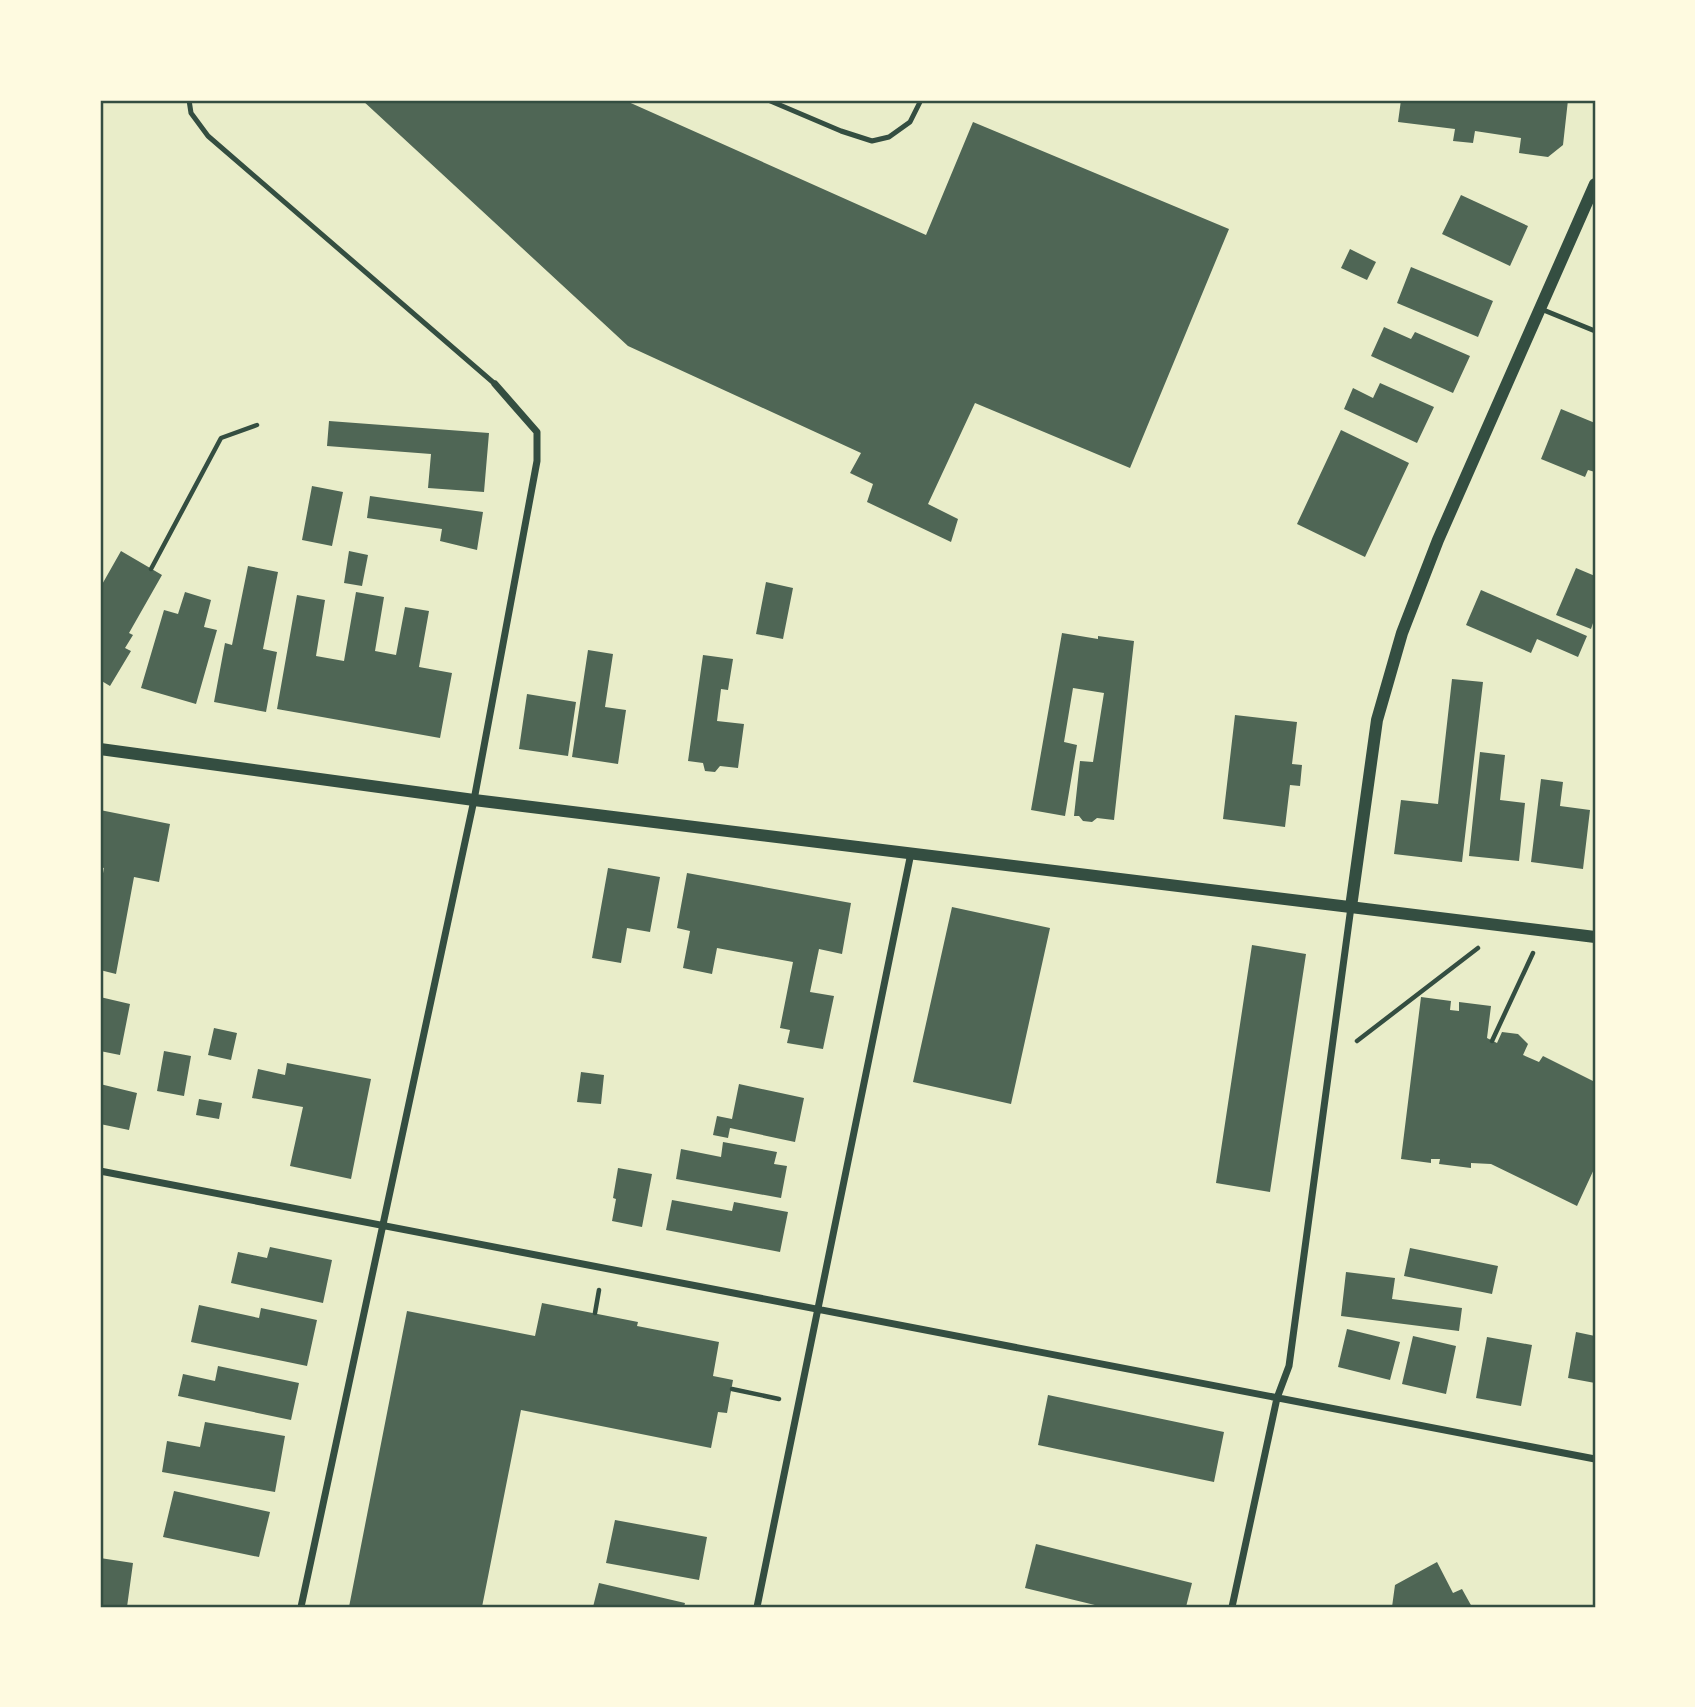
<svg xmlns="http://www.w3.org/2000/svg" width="1695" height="1707" viewBox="0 0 1695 1707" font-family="Rubik,sans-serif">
	<rect width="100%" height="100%" fill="#e9edc9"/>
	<!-- building -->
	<path fill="#4f6655" d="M362,100H624L926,235L973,122L1229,229L1130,468L975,403L928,504L958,519L951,542L867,502L873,484L850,473L861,453L628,346Z
		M1401,100H1568L1563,145L1548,157L1519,153L1521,138L1475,131L1473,143L1453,141L1455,129L1398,122Z
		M1461,195L1528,226L1510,266L1442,234Z
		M1350,249L1376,262L1367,280L1341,268Z
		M1411,267L1493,301L1478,337L1397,303Z
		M1384,327L1411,339L1415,332L1470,356L1453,393L1371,356Z
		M1380,383L1434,407L1417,443L1344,409L1353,388L1373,398Z
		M1561,409L1595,423V472L1588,470L1585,477L1541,459Z
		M329,421L489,433L484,492L428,488L431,454L327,446Z
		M1341,430L1409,463L1365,557L1297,524Z
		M312,486L343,492L332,546L302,540Z
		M370,496L483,512L477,550L440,541L442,529L367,518Z
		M121,551L162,575L129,633L133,635L125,648L131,651L110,686L100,680V588Z
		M349,551L368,555L362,586L344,583Z
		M248,566L278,572L263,649L277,652L266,712L214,702L225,643L232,645Z
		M1576,568L1595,576V617L1591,629L1556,615Z
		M766,582L793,588L783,639L756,634Z
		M1481,590L1587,636L1578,657L1537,639L1531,653L1466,625Z
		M185,592L211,600L204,627L217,630L196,704L141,688L164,610L178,614Z
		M356,592L384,597L375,651L396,655L405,607L429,611L419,667L452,673L440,738L277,709L297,595L325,600L316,656L344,661Z
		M1062,633L1098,639V636L1134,641L1114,820L1097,818L1092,822L1083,821L1079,816H1074L1080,761L1093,762L1104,693L1073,688L1064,742L1077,745L1065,816L1031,810Z
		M588,650L613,654L605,707L626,710L618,764L572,757Z
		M703,655L733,659L728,690L721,689L717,721L744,724L738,768L720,766L715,772L705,771L703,763L688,761Z
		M1452,679L1483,682L1462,862L1394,854L1401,800L1438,804Z
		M527,694L576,702L568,756L519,749Z
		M1235,715L1297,722L1292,764L1302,765L1300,786L1290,785L1285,827L1223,819Z
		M1480,752L1505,755L1500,800L1525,803L1519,861L1469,856Z
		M1541,779L1563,782L1560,806L1590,810L1583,869L1531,862Z
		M100,810L170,824L159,882L134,877L116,974L100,970V889L104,868L100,867Z
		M608,868L660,877L650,932L627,928L621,963L592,958Z
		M687,873L851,903L842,954L819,949L810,992L834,996L823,1049L787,1043L790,1030L780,1028L793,962L717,948L712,974L683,968L690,931L677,928Z
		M952,907L1050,928L1011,1104L913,1082Z
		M1252,945L1306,954L1270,1192L1216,1183Z
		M100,997L130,1004L120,1055L100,1051Z
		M1421,997L1451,1001L1450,1010L1459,1011V1002L1491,1006L1487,1038L1497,1043L1502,1032L1518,1034L1528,1044L1523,1055L1539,1062L1543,1056L1595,1082V1167L1577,1206L1491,1164L1471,1163V1168L1439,1164L1440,1159H1431V1163L1401,1159Z
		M214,1028L237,1033L231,1060L208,1055Z
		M164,1051L191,1056L184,1096L157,1091Z
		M287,1063L371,1079L351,1179L290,1166L303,1107L252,1098L258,1069L285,1075Z
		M581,1072L604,1075L601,1104L577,1102Z
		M100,1084L137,1093L129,1130L100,1124Z
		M739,1084L804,1098L795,1142L730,1128L728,1138L713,1135L717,1116L732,1119Z
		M199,1099L222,1103L219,1119L196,1115Z
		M723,1142L777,1152L774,1164L787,1166L781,1198L676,1179L681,1149L721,1157Z
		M618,1168L652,1174L642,1227L612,1221L616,1199L613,1198Z
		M672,1200L732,1211L734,1202L788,1212L780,1252L666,1230Z
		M270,1247L332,1260L323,1303L231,1283L238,1252L267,1258Z
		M1410,1248L1498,1266L1492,1294L1404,1276Z
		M1346,1272L1395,1278L1392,1299L1462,1308L1459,1331L1341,1316Z
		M542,1303L638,1322L637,1326L719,1342L713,1376L733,1380L727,1413L718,1412L711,1448L521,1410L482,1607H349L407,1311L535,1336Z
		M199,1305L259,1318L261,1308L317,1320L307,1366L191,1342Z
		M1347,1329L1400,1342L1390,1380L1338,1367Z
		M1576,1332L1595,1336V1383L1568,1378Z
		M1413,1336L1456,1346L1446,1394L1402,1384Z
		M1487,1337L1532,1345L1521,1406L1476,1398Z
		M218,1366L299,1383L291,1420L178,1396L183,1374L215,1381Z
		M1048,1395L1224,1432L1214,1482L1038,1445Z
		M205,1422L285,1436L275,1492L162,1472L167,1441L200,1447Z
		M174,1491L270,1512L259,1557L163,1537Z
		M615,1520L707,1537L699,1580L606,1563Z
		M1036,1544L1192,1583L1186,1607H1103L1025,1588Z
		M100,1558L133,1563L127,1607H100Z
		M1437,1562L1453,1593L1462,1589L1472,1607H1392L1395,1585Z
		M599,1583L685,1603L684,1607H593Z"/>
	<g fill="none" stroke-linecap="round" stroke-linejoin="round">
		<!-- path -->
		<path stroke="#344e41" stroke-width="4.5" d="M151,569L221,438L257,425
			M1357,1041L1478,948
			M1492,1041L1533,953
			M595,1313L599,1290
			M732,1389L779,1399"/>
		<!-- service -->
		<path stroke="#344e41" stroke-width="5" d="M189,100L191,113L208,136L495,384
			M768,100L841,131L872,141L889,137L910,122L921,100
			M1541,309L1595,331"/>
		<!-- minor -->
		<path stroke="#344e41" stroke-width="7" d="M100,1171L1595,1459
			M301,1607L474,800L537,461V432L495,384
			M757,1607L911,853
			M1232,1607L1277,1398L1289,1366L1351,907"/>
		<!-- tertiary -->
		<path stroke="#344e41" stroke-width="12" d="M100,749L474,800L1595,937
			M1351,907L1377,720L1402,633L1438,540L1595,184"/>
	</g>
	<!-- border -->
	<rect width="1695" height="1707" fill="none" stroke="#fefae0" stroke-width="203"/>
	<rect x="102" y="102" width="1492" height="1504" fill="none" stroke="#344e41" stroke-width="2.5"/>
</svg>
